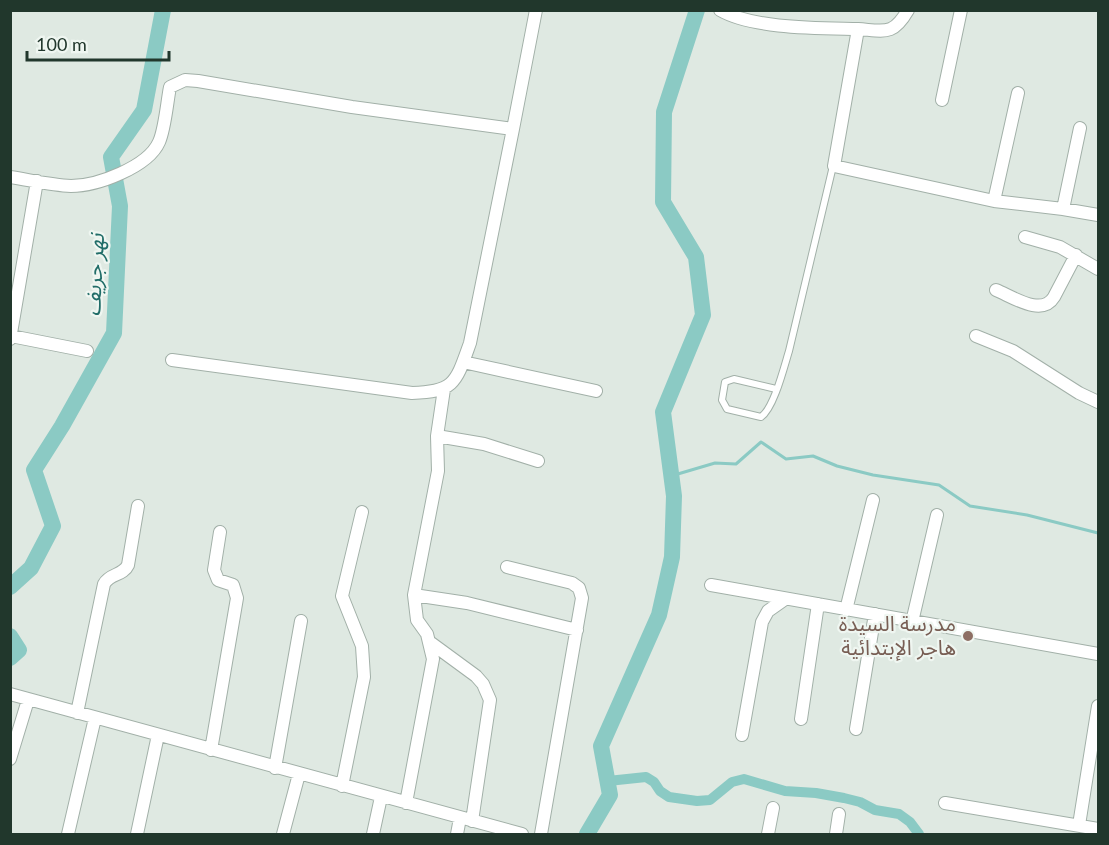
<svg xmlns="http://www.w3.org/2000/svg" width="1109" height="845" viewBox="0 0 1109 845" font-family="Lato,'Noto Sans Arabic',sans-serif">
	<rect width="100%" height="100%" fill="#dfe9e2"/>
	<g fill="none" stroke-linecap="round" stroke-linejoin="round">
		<!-- stream -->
		<path stroke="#8bcac4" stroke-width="3" d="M671,476L715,463L736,464L761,442L786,459L813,456L837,466L873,475L939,485L970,506L1027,515L1098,533"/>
		<!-- canal -->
		<path stroke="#8bcac4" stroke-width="10" d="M608,781L646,777L654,782L660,791L669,797L697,801L710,800L732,782L744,779L785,791L816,793L844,798L860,802L875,810L899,814L910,822L919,834"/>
		<!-- river -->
		<path stroke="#8bcac4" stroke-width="16" d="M10,587L31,568L53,526L34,470L62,426L114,333L120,206L111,157L144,110L163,10
			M10,636L19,650L10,658
			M587,834L610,795L601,746L659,615L672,557L674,496L663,412L703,315L696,257L663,202L664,112L697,10"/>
		<defs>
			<path id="lane" d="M776,389L734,379L725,382L722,400L727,409L761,417C774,408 784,367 789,351L833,166"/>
			<path id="street" d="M720,10C753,29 819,28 858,29
				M908,10C893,36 885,31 858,29L834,166L994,201L1063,209L1098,215
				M942,100L961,10
				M10,177C30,180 51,185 71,186C97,186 148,167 159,142C165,129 167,102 170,87L185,80L198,81L352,107L513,129L536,10
				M994,201L1018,93
				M1063,209L1080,128
				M1025,237L1060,247L1098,269
				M996,290C1013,297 1042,317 1054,297L1076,255
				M11,336L87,351
				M976,336L1013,351L1079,393L1098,402
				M10,339L37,181
				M172,360L412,393C455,392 456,382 470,343L513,129
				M463,362L596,391
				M437,436L484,444L538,461
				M507,567L572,583L579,588L582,598L541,834
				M711,585L1098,654
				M414,595L467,603L577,630
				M846,610L873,500
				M912,622L937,515
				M431,643L476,676L483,684L490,700L472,821
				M10,694L522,834
				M77,713L104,584C110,573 123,576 128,565L138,506
				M801,719L818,604
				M856,729L875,614
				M742,735L762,622L768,611L785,599
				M211,750L237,598L233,585L218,580L214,570L220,532
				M10,759L28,700
				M275,768L301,621
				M342,786L364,677L362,646L342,596L362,512
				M406,803L433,659L427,634L417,620L414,595L438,471L437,436L444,389
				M945,803L1098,829
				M1079,825L1098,706
				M68,834L95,718
				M137,834L158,735
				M283,834L299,774
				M373,834L381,797
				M457,834L460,818
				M768,834L773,808
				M836,834L839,814"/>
		</defs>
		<!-- lane casing -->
		<use href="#lane" stroke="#a2b0a8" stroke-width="8"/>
		<!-- street casing -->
		<use href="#street" stroke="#a2b0a8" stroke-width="14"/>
		<!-- lane -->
		<use href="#lane" stroke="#fff" stroke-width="6"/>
		<!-- street -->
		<use href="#street" stroke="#fff" stroke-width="12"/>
	</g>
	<!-- markers -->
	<circle fill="#8d6e63" stroke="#eff6f1" stroke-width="2" cx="968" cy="636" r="6"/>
	<g text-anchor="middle" stroke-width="4.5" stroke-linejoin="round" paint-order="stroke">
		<!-- education labels -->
		<g font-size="21" fill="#785e54" stroke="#eff6f1" text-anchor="end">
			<text x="956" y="631">مدرسة السيدة<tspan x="956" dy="24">هاجر الإبتدائية</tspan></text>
		</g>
		<!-- water labels -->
		<g font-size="22" font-style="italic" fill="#216d68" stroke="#eff6f1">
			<text transform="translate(94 275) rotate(-87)" y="8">نهر جريف</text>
		</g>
	</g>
	<!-- border -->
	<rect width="1109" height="845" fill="none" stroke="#21372c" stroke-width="24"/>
	<!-- scale -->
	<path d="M27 51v9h142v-9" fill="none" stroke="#21372c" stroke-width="3"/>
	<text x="36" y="51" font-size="18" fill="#21372c" stroke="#eff6f1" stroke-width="4.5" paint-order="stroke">100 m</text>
</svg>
